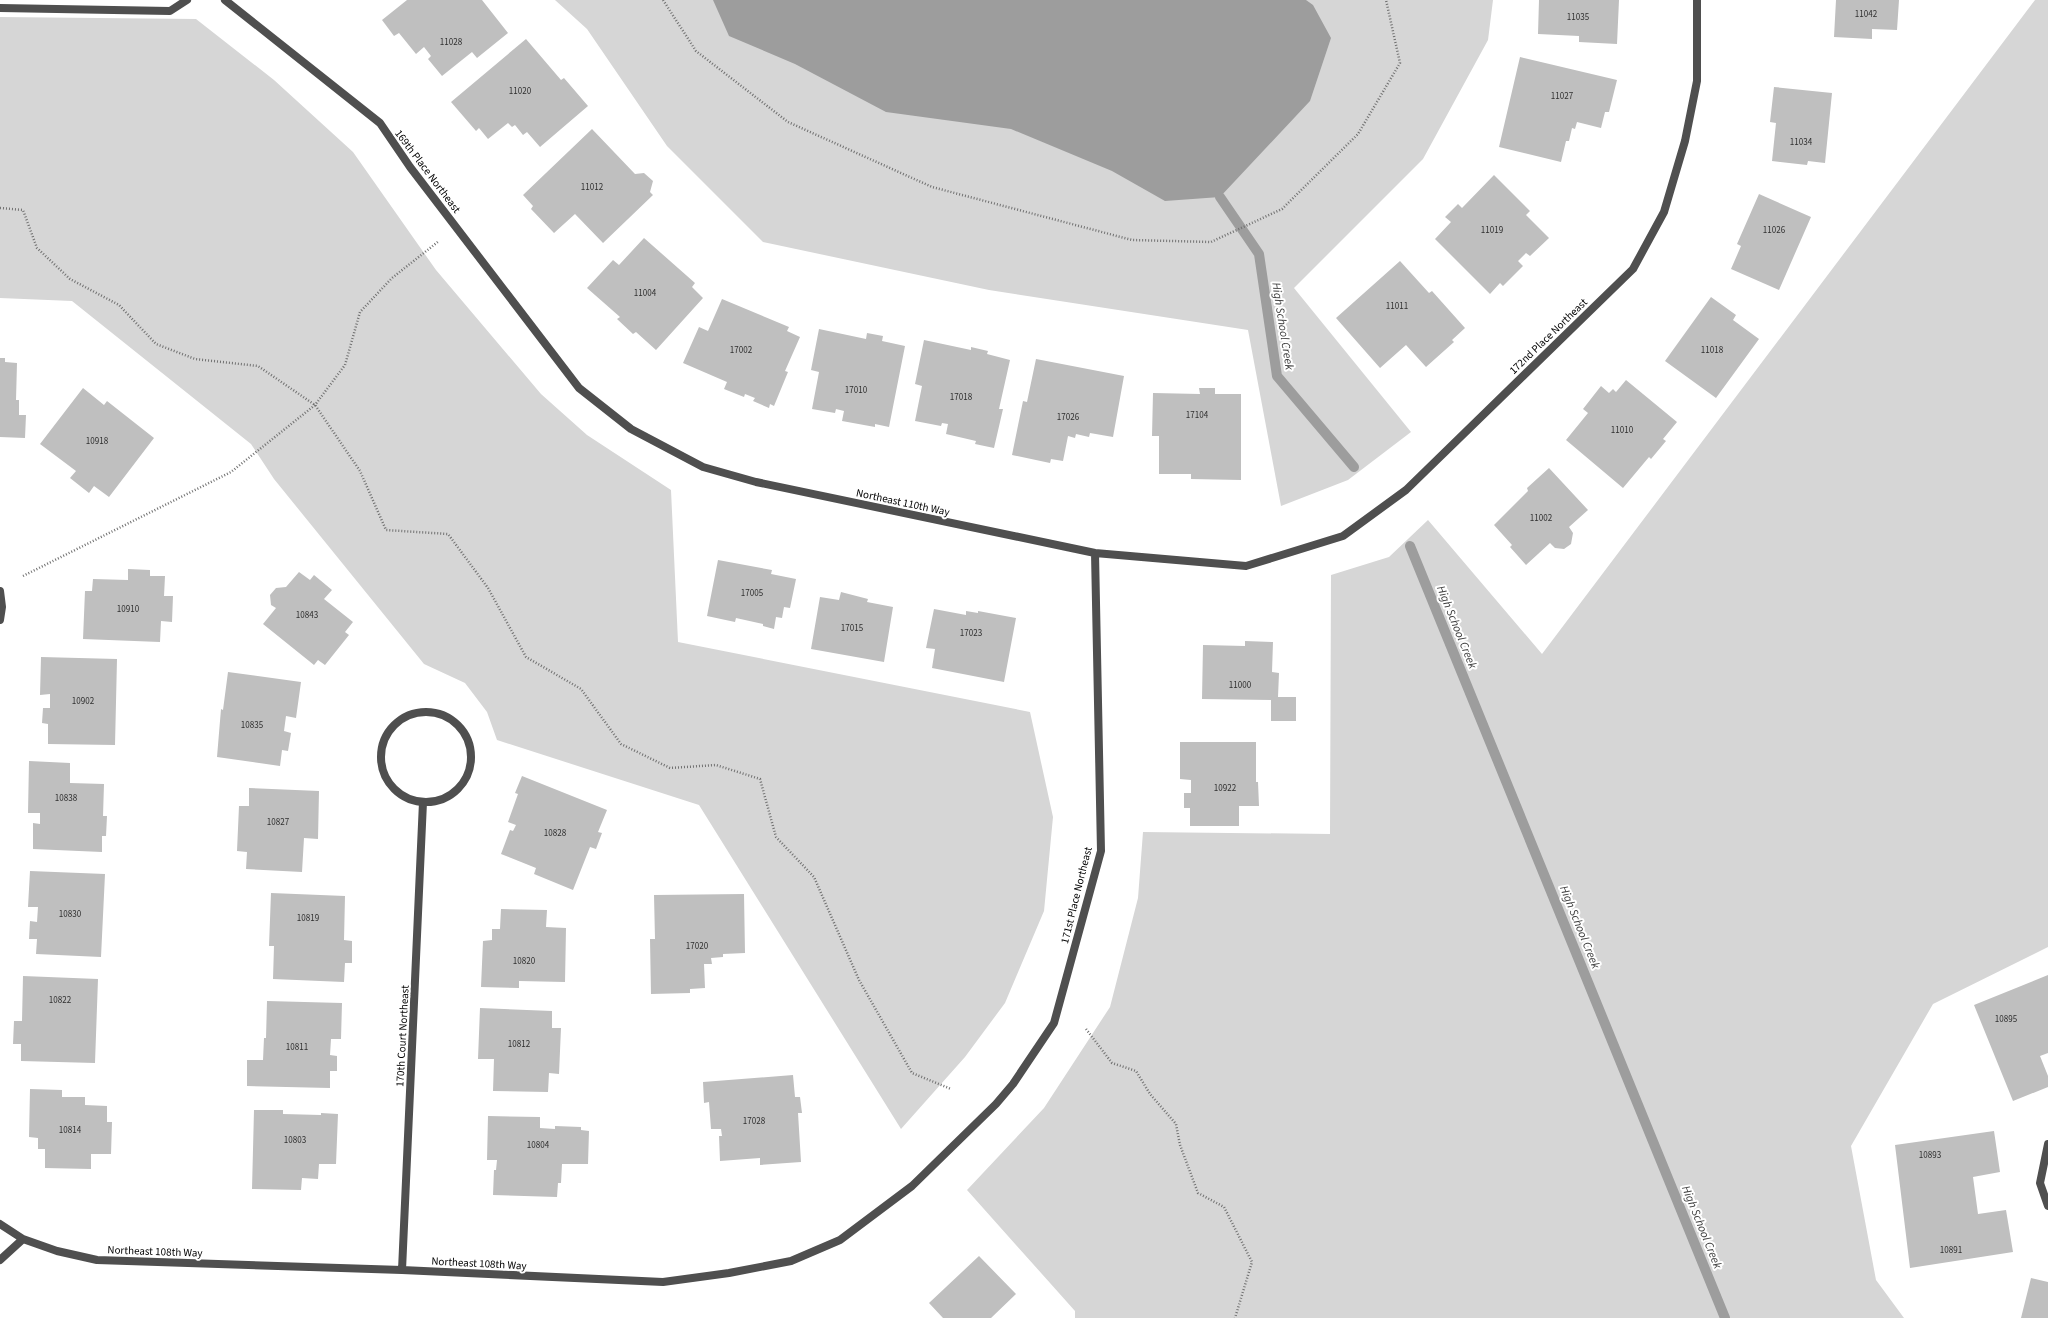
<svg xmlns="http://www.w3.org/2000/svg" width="2048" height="1318" viewBox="0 0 2048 1318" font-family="'Source Sans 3',sans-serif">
	<rect width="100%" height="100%" fill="#fff"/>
	<!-- green -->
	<path fill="#d6d6d6" d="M555,0H1493L1488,40L1423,159L1294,288L1411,432L1348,480L1281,506L1248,330L989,290L763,242L667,146L587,29Z
		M2035,0H2048V947L1933,1004L1851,1146L1876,1280L1904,1318H1075V1311L967,1190L1044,1108L1110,1007L1138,898L1143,832L1330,834L1331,575L1389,557L1428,520L1542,654Z
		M0,17L196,19L274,80L353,152L436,270L541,394L587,435L671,490L678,642L1030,712L1053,817L1044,911L1005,1003L965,1057L901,1129L699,805L497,740L487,712L465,683L424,664L274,479L251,444L72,301L0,298Z"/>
	<!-- water -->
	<path fill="#9d9d9d" d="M713,0H1306L1313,5L1331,38L1310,101L1220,197L1165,201L1112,171L1011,129L886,112L795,64L729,36Z"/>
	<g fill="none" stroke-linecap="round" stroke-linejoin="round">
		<!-- stream -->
		<path stroke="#9d9d9d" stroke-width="10" d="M1220,197L1259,254L1277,376L1354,467
			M1410,546L1725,1318"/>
	</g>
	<!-- building -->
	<path fill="#bfbfbf" d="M407,0H482L508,33L477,58L472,52L442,76L428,59L431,56L424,47L416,54L399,33L394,36L382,20Z
		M1539,0H1619L1617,44L1579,42V36L1538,34Z
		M1836,0H1899L1897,30L1872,29V39L1834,37Z
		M526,39L561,80L564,78L588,106L540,147L527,132L523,135L515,125L512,127L508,123L488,139L479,128L476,131L451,102Z
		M1520,57L1617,80L1609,112H1605L1601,128L1577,122L1575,129L1572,128L1569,141H1566L1561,162L1499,147Z
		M1774,87L1832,93L1825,163L1808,161L1807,165L1772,161L1776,123L1770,122Z
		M592,129L635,174L644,173L653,181L650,192L653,195L603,243L575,214L554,233L531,209L533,206L523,195Z
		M1494,175L1530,211L1526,215L1549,238L1530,256L1526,253L1518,261L1523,266L1503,286L1500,283L1490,294L1435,239L1451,222L1445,217L1458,204L1462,208Z
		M1759,194L1811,217L1779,290L1731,269L1741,246L1737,244Z
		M644,238L695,283L692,287L703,298L656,350L636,332L633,334L617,319L620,317L587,288L613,260L619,265Z
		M1400,261L1429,293L1432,291L1465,328L1452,340L1454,342L1426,367L1406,345L1380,368L1336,318Z
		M1711,297L1736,315L1733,320L1759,339L1716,398L1665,361Z
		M722,299L789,327L787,331L800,337L785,371L788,372L774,406L770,404L769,408L753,401L755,398L745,394L744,397L724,389L727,382L683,363L699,327L708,331Z
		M819,329L866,339L867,333L883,336L882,341L905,346L889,427L875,424V427L842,421L844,411L836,409L835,413L812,409L819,372L811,370Z
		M924,340L971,350V347L988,351L987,354L1010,360L999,409H1003L994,448L975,444L976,441L946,434L948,424L942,423L941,426L915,421L922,386L915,384Z
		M0,358H5V362L17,363L16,400H19V415H26L25,438L0,437Z
		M1036,359L1124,376L1113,437L1090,433L1089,437L1076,434L1075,438L1068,436L1063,461L1051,459L1050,463L1012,455L1023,401L1027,402Z
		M1626,380L1677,422L1663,439L1666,441L1651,459L1649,457L1623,488L1566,440L1588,413L1583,409L1601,386L1609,393L1613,389L1616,392Z
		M83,388L104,405L107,401L154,438L109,497L94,486L89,493L70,478L76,471L40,444Z
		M1199,388H1215V394H1241V480L1191,479V474H1159V436H1152L1153,393L1200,394Z
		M1549,468L1588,510L1569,527L1573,533L1571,544L1564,549L1555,548L1550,543L1526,565L1510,547L1512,545L1494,525L1528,491L1527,488Z
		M718,560L772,570L771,574L796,579L790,608L784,607L782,618L776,617L774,629L763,626V624L736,618L735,622L707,616Z
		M128,569L150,570V576H165L164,596H173L172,622L161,621L160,642L83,639L85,591H92L93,579L128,580Z
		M299,572L310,580L314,575L332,590L324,599L353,622L345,632L349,635L325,665L318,660L314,665L263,624L276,608L271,605L270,595L276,588L286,587Z
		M841,592L868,599L867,602L893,607L884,662L811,649L820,597L839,600Z
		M934,609L966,615V611L978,613V611L1016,618L1004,682L932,668L935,649L926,648Z
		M1245,641L1273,642L1272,672L1279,673L1278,697H1296V721H1271V700L1202,699L1203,645L1245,646Z
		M41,657L117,659L115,745L48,744V724L42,723L43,708H50V694L40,695Z
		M228,672L301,682L296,718L286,716L284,731L291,733L288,751L282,750L280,766L217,757L221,709L223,710Z
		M1180,742H1256V782H1258L1259,806H1239V826H1190V808H1184V793H1191V780L1180,779Z
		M29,761L70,763V783L104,784L103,816H107L106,836H102V852L33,849V823L40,824V813H28Z
		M522,776L607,810L598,832L602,833L596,849L590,847L573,890L534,874L536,868L501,854L510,830L513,831L516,825L508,822L518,794L515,793Z
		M249,788L319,791L318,839L304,838L302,872L246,869L247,852L237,851L239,806H249Z
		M30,871L105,874L101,957L36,954L37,939H29L30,921L37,922L38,907H28Z
		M271,893L345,896L344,940L352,941V963H345L344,982L273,979L274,946H269Z
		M744,894L745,953L723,954V957L711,958L712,964H704L705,988L690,989V993L651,994L650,939H655L654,895Z
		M501,909L547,910L546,927L566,928L565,982L519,981V988L481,987L483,941L492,940V929H500Z
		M2048,975V1053L2040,1056L2048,1076V1087L2013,1101L1974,1005Z
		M23,976L98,979L95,1063L21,1061V1044H13L14,1021H22Z
		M267,1001L342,1003L341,1039H331L330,1055L337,1056V1071H330V1088L247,1086V1060H263L264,1038H266Z
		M480,1008L552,1011V1028H561L559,1074L549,1073L548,1092L493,1091L494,1059H478Z
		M793,1075L795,1097H800L802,1113H798L801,1162L760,1165V1158L720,1161L719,1136H722L721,1129H711L709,1102L704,1103L703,1082Z
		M30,1089L62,1090V1097H85V1105L107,1106V1122H112L111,1154H91V1169L45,1168V1149H38V1138L29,1137Z
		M254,1110H283V1114L321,1115V1113L338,1114L336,1164H319L318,1179L302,1178L301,1190L252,1189Z
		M488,1116L540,1117V1128L555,1129V1126L581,1127V1130L589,1131L588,1164H562L561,1183H558L557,1197L493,1195L494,1170H496L497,1160H487Z
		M1994,1131L2000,1172L1973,1177L1978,1214L2006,1210L2013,1252L1910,1268L1895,1145Z
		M979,1256L1016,1294L991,1318H943L929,1303Z
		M2031,1278L2048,1282V1318H2021Z"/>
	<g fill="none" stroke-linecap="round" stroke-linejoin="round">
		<!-- path -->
		<path stroke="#717171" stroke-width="2.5" stroke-dasharray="1 2" stroke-linecap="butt" d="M663,0L696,51L788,122L932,187L1132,240L1211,242L1282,209L1358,134L1400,63L1386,0
			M0,208L23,210L37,248L70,279L119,305L156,344L195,359L258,366L315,405L360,471L386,530L448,534L488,588L526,657L581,689L621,744L670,768L716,765L760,779L776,837L814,877L859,980L912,1073L951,1089
			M23,576L231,472L315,405L345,365L360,312L392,278L439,241
			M1086,1029L1112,1063L1136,1071L1150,1094L1176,1124L1180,1145L1198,1193L1224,1207L1252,1262L1235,1318"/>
		<!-- lane -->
		<path stroke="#4f4f4f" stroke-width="8" d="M0,8L170,11L187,0
			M2048,1144L2040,1183L2048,1206"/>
		<!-- street -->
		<path stroke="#4f4f4f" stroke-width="8" d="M225,0L380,123L410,167L579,388L631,429L703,467L756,482L1095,553L1246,566L1343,536L1406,490L1633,269L1664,212L1685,141L1697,81V0
			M0,591L2,607L0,620
			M381 757a45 45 0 1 1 90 0a45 45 0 1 1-90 0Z
			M0,1224L23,1239L57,1251L97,1260L402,1270L663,1282L729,1273L791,1261L840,1240L912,1186L996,1104L1013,1084L1054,1023L1101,851L1095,553
			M0,1260L23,1239
			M402,1270L423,802"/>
	</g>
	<g text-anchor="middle" stroke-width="4" stroke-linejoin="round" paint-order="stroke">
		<!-- number labels -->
		<g font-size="9" fill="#303030">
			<text x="1866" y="17">11042</text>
			<text x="1578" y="20">11035</text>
			<text x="451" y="45">11028</text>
			<text x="520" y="94">11020</text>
			<text x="1562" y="99">11027</text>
			<text x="1801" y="145">11034</text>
			<text x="592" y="190">11012</text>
			<text x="1492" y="233">11019</text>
			<text x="1774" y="233">11026</text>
			<text x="645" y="296">11004</text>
			<text x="1397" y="309">11011</text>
			<text x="741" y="353">17002</text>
			<text x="1712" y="353">11018</text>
			<text x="856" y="393">17010</text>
			<text x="961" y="400">17018</text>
			<text x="1197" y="418">17104</text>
			<text x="1068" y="420">17026</text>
			<text x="1622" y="433">11010</text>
			<text x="97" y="444">10918</text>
			<text x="1541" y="521">11002</text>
			<text x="752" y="596">17005</text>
			<text x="128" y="612">10910</text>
			<text x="307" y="618">10843</text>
			<text x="852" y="631">17015</text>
			<text x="971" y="636">17023</text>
			<text x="1240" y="688">11000</text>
			<text x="83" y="704">10902</text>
			<text x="252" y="728">10835</text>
			<text x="1225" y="791">10922</text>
			<text x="66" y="801">10838</text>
			<text x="278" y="825">10827</text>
			<text x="555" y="836">10828</text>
			<text x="70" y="917">10830</text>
			<text x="308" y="921">10819</text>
			<text x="697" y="949">17020</text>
			<text x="524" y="964">10820</text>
			<text x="60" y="1003">10822</text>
			<text x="2006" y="1022">10895</text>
			<text x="519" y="1047">10812</text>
			<text x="297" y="1050">10811</text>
			<text x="754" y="1124">17028</text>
			<text x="70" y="1133">10814</text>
			<text x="295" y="1143">10803</text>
			<text x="538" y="1148">10804</text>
			<text x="1930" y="1158">10893</text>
			<text x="1951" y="1253">10891</text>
		</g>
		<!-- street labels -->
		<g font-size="11" fill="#000" stroke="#fff">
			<text transform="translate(428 171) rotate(53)" y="4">169th Place Northeast</text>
			<text transform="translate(1548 336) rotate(-44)" y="4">172nd Place Northeast</text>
			<text transform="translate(903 502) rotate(12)" y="4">Northeast 110th Way</text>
			<text transform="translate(1076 895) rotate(-76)" y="4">171st Place Northeast</text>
			<text transform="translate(402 1036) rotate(-87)" y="4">170th Court Northeast</text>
			<text transform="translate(155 1251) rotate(2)" y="4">Northeast 108th Way</text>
			<text transform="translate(479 1263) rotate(3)" y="4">Northeast 108th Way</text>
		</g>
		<!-- water labels -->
		<g font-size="12" font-style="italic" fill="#3e3e3e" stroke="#fff">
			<text transform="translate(1283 326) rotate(81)" y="4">High School Creek</text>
			<text transform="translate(1457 627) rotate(68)" y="4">High School Creek</text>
			<text transform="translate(1580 927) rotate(68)" y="4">High School Creek</text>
			<text transform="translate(1702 1227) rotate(68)" y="4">High School Creek</text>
		</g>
	</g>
</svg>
